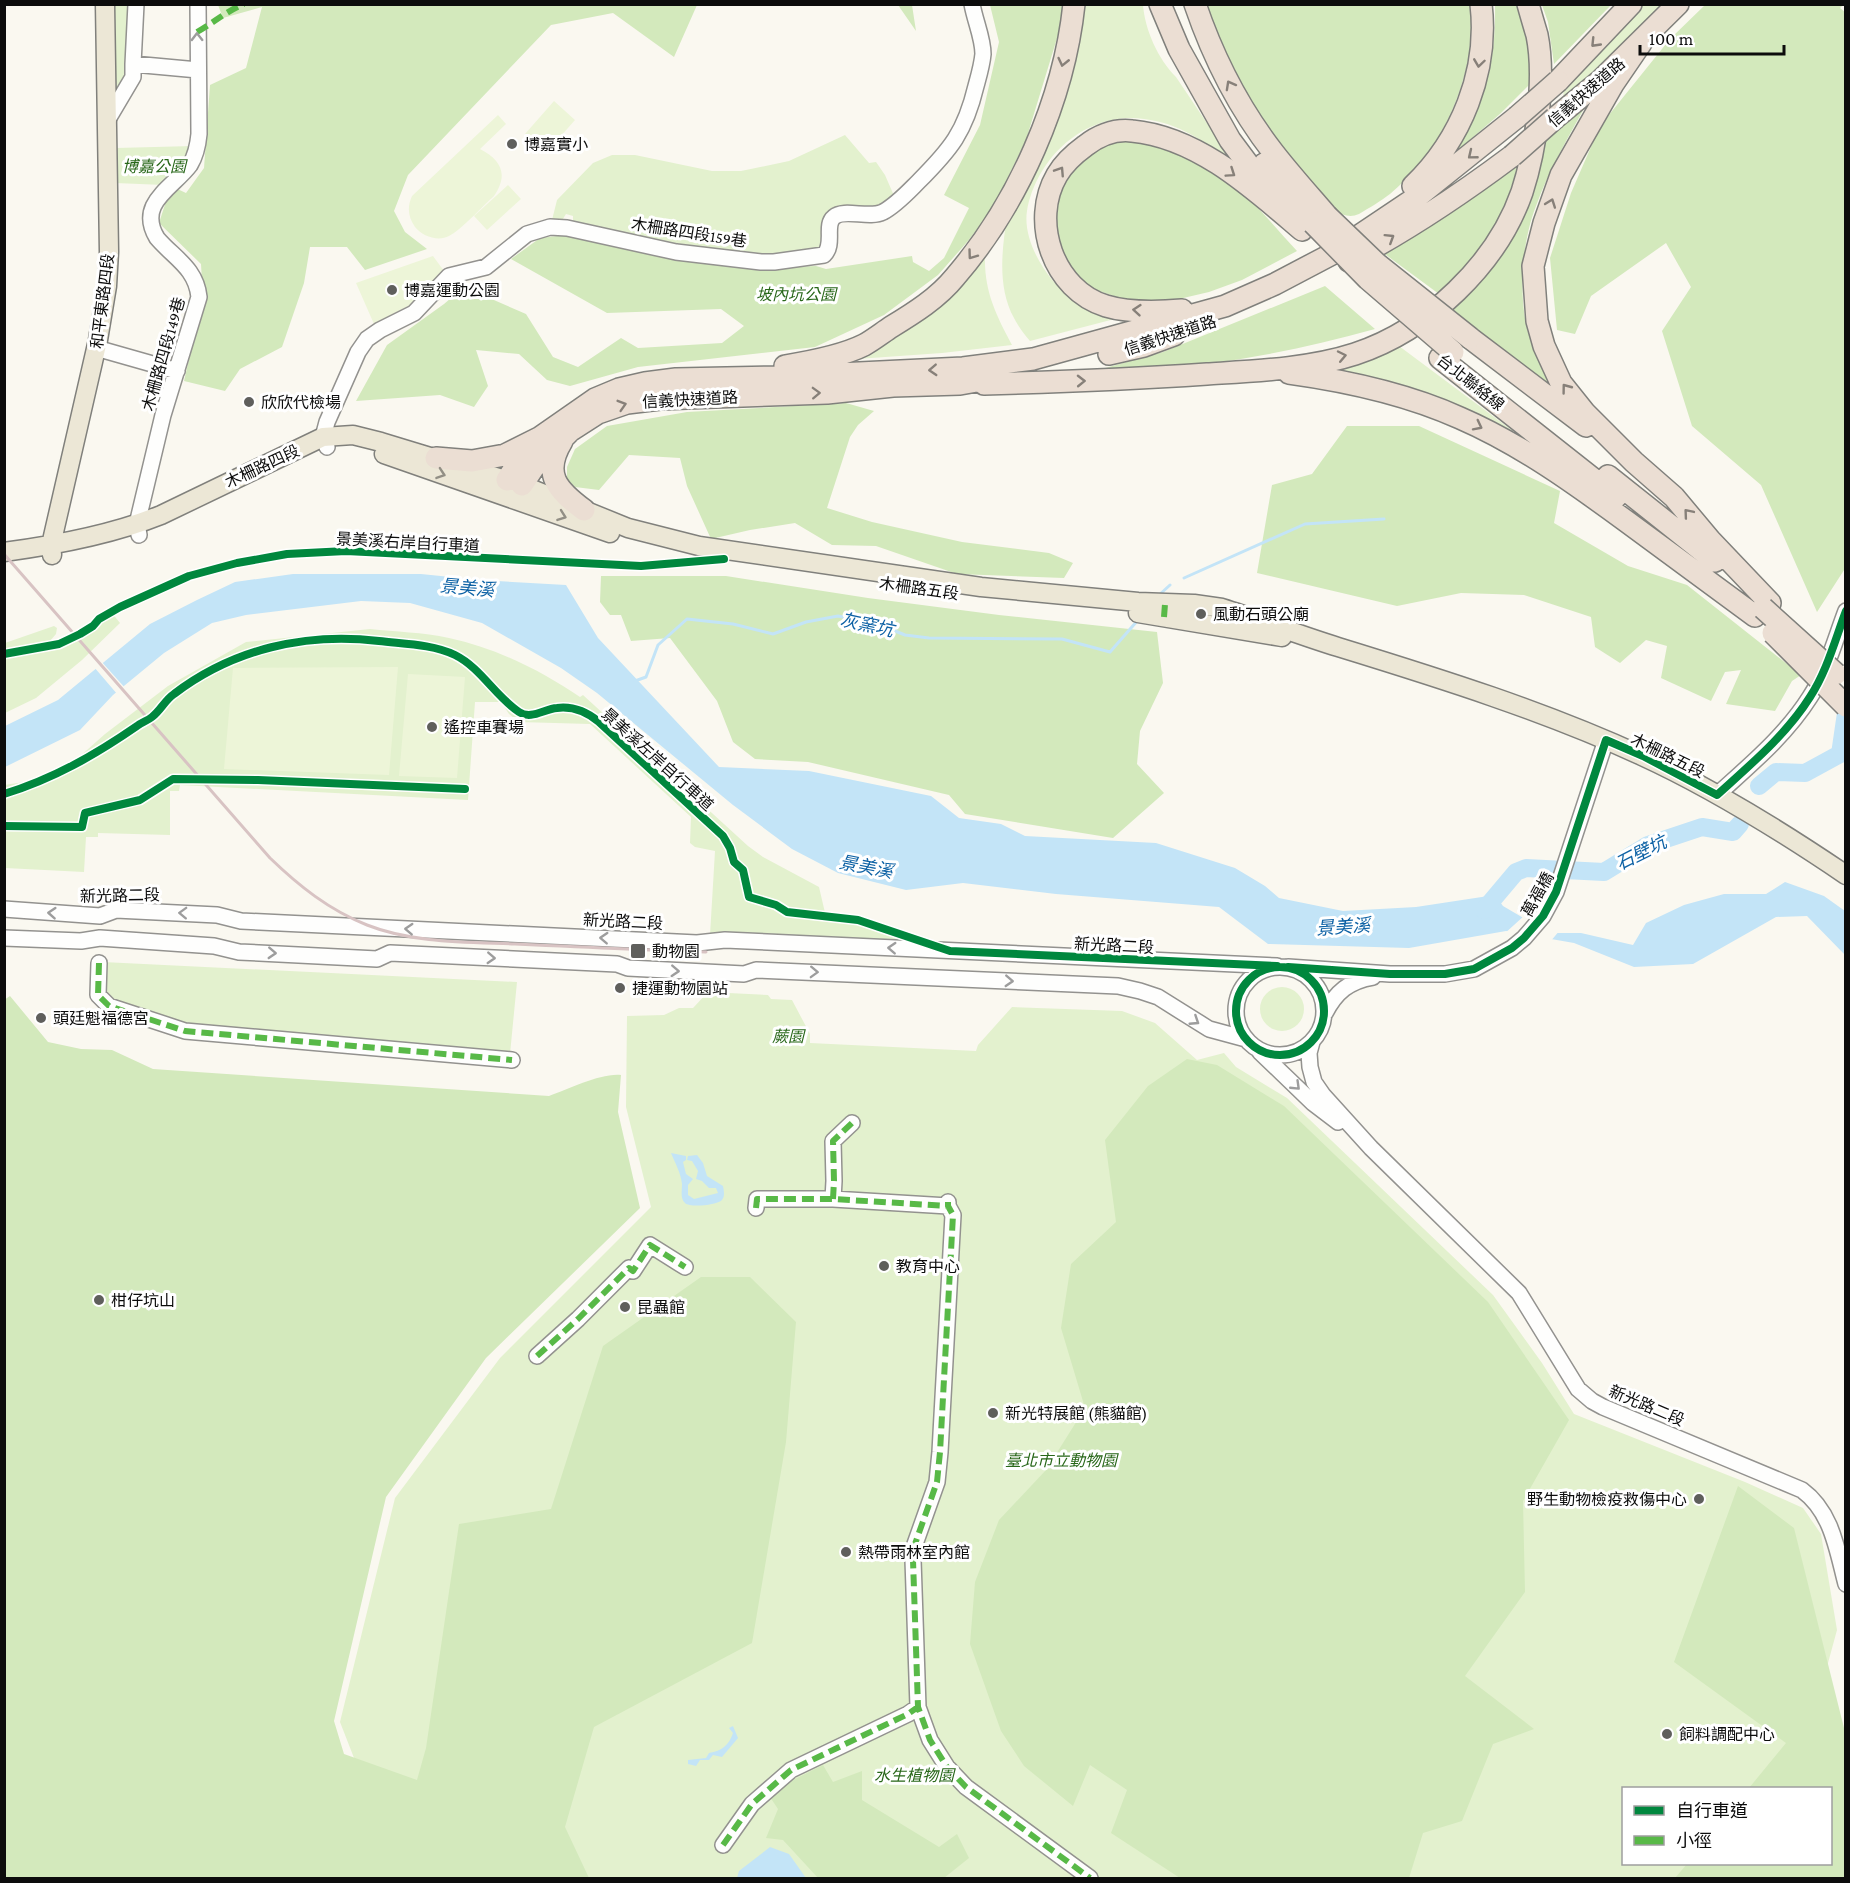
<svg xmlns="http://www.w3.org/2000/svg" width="1850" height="1883" viewBox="0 0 1850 1883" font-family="'Crimson Pro','Noto Sans TC',serif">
	<rect width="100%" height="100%" fill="#faf8f0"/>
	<!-- green -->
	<path fill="#e3f1ce" d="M115,5H132L127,76L116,95Z
		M1083,5H1143C1145,30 1158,59 1176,77L1233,162C1205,142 1179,123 1144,119C1087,111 1037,156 1027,211C1022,242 1049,284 1074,300C1088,309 1110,312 1126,316L1030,341C1024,334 1018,326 1014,318C997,287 1002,249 1007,217Z
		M1638,5H1666L1563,100L1564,86Z
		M845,135L869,163L876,162L885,175L895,198L881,207L840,209L821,251L766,258L731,251H707L573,222V216L566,214L561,222L551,224L557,200L593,163L612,155H635L712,171H741L789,161Z
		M193,146L189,156L164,185L115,183L116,148Z
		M985,256C984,291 996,315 1012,345L942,353L843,360Z
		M1399,346L1564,469L1369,377L1329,367L1379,355Z
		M112,613L120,623L82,660L36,698L5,713V657L41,650Z
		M54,626L57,628L56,634L50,641L5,650V643Z
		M370,629C395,632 423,632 449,638C496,648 540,670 580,697L583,695L748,846L763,857L819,887L826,917L890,928L917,944L710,935L715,851L695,847L690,843L691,817L590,724L519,722L509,714L501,702H475L468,800L180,785L179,791H170V835L98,833V837H86L84,872L5,868L4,785L38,780L78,758L105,734L168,686L246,642Z
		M103,962L517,982L510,1054L192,1027L108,998L101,989Z
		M1260 1009a22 22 0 1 1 44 0a22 22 0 1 1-44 0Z
		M708,992L768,995L771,999L792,1000L810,1034V1043L976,1051L978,1045L1012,1007L1122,1011L1155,1023L1197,1060L1224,1053L1236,1067L1287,1098L1493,1295L1542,1363L1574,1414L1745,1482L1803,1508L1821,1534L1837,1630L1807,1740L1798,1788H1624V1864H1784L1781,1878H416L384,1835L340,1722L395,1498L500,1358L651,1207L626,1107L627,1016L664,1015L679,1008H693Z"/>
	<!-- forest -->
	<path fill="#d3e9bc" d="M218,5H697L674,57L613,13L551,25L408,175L394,211L405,232L427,249L365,270L347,247H310L304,283L282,347L240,369L225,391L184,381L203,298L201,264L159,223L171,186L186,193L204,168L210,85L246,68L262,7L223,18Z
		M898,5H912L916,31Z
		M990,5H1065V12L1026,140L993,208L968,241L938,275L884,315L815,347L638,367L570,386L547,380L519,354L476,350L488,386L474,407L440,395L356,401L387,345L444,304L464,287L526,314L553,357L578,367L621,338L638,348L722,343L744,326L721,309L607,313L511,259L540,238L565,235L655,256L724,262L763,268L816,266L826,269L912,256L913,262L929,271L944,258L969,208L944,195L980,125L999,42Z
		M1204,5H1473C1475,22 1472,42 1468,60C1457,112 1432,159 1390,194C1381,201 1369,208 1359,214C1350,218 1343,215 1334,211C1306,178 1277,146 1253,109C1233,76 1219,40 1204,5Z
		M1495,5H1521L1529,39L1532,82L1501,113L1450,157C1483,100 1496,71 1495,5Z
		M1542,5V4L1611,5L1554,64L1548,22Z
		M1705,5H1843L1840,8L1846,13V567L1817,612L1761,485L1692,426L1662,331L1691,287L1666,243L1591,296L1575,334L1557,330L1550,258L1571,193L1600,126L1670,39Z
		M1587,103C1569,136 1549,170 1536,206C1522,241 1518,296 1528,332C1535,355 1549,376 1561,397L1499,350L1450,307L1472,291L1494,262L1541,144Z
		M1137,139C1165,146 1198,158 1222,175C1250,196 1273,225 1297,251L1242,280L1209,292L1179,299L1150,301L1120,298L1093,289L1073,273L1059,250L1054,195L1082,156L1116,140Z
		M1518,166L1500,222L1488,243L1439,294L1382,252L1458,207Z
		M1325,286L1375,329C1318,345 1262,357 1203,364C1169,368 1133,368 1098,370L1163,352Z
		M846,403L874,411L858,425L850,437L827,508L872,522L962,542L1049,553L1073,563L1064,578L957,574L876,546L832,545L795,523L750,530L711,539L687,486L680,458L629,455L599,490L575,487L567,479V467L575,449L607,426L687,412Z
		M1347,426H1419L1560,491L1554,523L1628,566L1687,585L1801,675L1792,681L1775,711L1726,704L1741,670L1725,672L1711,701L1661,678L1667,646L1646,640L1620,663L1595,647L1591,617L1524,595L1461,593L1397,606L1257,573L1272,485L1312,474Z
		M601,576H726L868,598L999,615L1157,632L1163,683L1140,731L1137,764L1164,793L1113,838L965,814L949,795L808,762L755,759L733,742L717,701L670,638L631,641L621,615H610L600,602Z
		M10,996L48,1042L81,1049L112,1050L153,1069L549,1096C570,1089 600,1073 621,1075L618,1112L640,1208L486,1358L386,1497L334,1721L344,1754L417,1780L426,1748L459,1524L551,1509L603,1346L701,1277H750L796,1322L786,1442L752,1643L594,1727L565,1827L589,1878H5L4,1000Z
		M1187,1059L1217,1065L1284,1106L1488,1302L1569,1420L1523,1501L1525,1592L1465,1676L1534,1729L1493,1744L1462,1821L1423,1833L1409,1878H1180L1111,1833L1127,1790L1090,1765L1073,1806L1024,1766L1001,1731L970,1644L975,1582L999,1520L1046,1470L1085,1408L1061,1328L1071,1264L1116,1222L1105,1140L1148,1086Z
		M1738,1486L1794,1528L1845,1732V1878H1675L1687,1864H1830V1788H1749L1786,1743L1674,1662Z
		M823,1765L833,1782L862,1771V1800L939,1847L957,1834L969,1858L944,1878H818L783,1840L766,1838L778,1809L770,1797L789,1782Z"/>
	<!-- pitch -->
	<path fill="#edf5d8" d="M554,101L575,120L546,153L525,134Z
		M498,115L506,124L480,149C501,160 509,174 494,196C484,205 460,231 449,236C438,242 422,236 415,227C408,217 407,207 412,196Z
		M508,185L521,199L487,230L474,216Z
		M433,256L444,271L412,304L374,324L356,283Z
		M398,667L389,775L224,769L233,668Z
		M408,674L465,677L457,778L399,776Z"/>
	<!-- water -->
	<path fill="#c3e4f7" d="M293,574H421L480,580L566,585L598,638L719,767L809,771L931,796L959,818L1001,824L1025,836L1156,843L1235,868L1265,886L1279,898L1343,911L1416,907L1495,895L1503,906L1549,933H1581L1633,945L1646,923L1684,905L1724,894H1766L1785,882L1824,896L1845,911V955L1807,916L1776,917L1693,964L1634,967L1574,943L1506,931L1409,948L1268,944L1219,907L1056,894L963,883L906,890L838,873L792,849L733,805L597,693L561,668L482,623L410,603L361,601L246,615L212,623L164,653L113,695L80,730L5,767V726L58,700L150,624L197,600L235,582Z
		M671,1153L686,1156V1160L683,1162L686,1174L693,1179L688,1185V1195L694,1199L718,1193L716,1188H709L702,1181L696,1179L698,1171L692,1161L687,1160L688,1156L697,1155L703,1163L707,1176L723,1186C724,1191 725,1196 722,1200C717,1205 690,1208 685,1203C680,1198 682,1191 682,1184C681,1173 675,1163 671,1153Z
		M733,1726L738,1738L722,1757L713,1755L709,1760H700L696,1766L688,1764V1760L706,1758L709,1753C722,1751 729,1745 733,1733L729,1728Z
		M770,1847L789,1854L806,1878H737L739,1871Z"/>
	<!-- pier -->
	<path fill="#faf8f0" d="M101,661L126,689L118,695L94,667Z
		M1525,915L1550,930H1560L1550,942L1503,935Z"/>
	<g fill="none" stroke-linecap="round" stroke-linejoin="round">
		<!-- stream -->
		<path stroke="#c3e4f7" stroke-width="3" d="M1184,578L1305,524L1384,519
			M1158,596L1170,585
			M635,681L646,677L658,645L687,619L733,624L773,634L806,622L838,616L878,624L905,635L929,638L1062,639L1110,652L1138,620"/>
		<!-- river -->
		<path stroke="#c3e4f7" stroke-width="18" d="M1759,786L1776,772L1805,773L1840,754L1846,713
			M1484,910L1516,872L1526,868L1604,872L1648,845L1702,827L1733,832L1740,824"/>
		<defs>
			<path id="minor" d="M133,64L136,4
				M107,121L133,77V64L198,70
				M96,348L177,371
				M327,447L323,437L327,422L358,352L367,339L380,330L414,313L449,276L486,267L527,234L550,227L567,228L676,252L761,262H774L824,255C835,244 824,225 834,217C844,208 869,219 883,212C896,205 907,193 918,182C951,149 965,132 976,86C979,75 982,65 983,54C983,38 975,21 972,4
				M139,535L137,524L163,415L199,297C196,268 174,258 157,238C136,203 173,188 190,165C196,155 198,145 199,134L198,4
				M1717,795C1750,765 1786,735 1810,697C1827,671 1835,640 1846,611
				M4,909L100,916L116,910L217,915L241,921L697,943L725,940L1277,966
				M4,938L81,941L100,938L214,946L239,952L377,959L390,953L617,964L628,968L744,974L756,970L1118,986L1140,991L1158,997L1209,1029L1246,1039
				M99,963L98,995L109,1006L185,1031L512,1060
				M1236 1011a44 44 0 1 1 88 0a44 44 0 1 1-88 0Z
				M1288,967L1390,974H1445L1474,969L1512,948L1524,938L1543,916L1556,892L1606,740
				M1325,1013C1336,992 1349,981 1373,977
				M1312,1042L1309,1053L1310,1067L1314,1082L1323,1095L1371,1148L1519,1293L1578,1389L1592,1401L1603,1407L1802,1490C1832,1512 1837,1550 1846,1584
				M1260,1052L1313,1103L1338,1122
				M833,1199L834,1181L833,1141L852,1123
				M948,1202V1206L953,1215L940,1452L937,1482L915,1544L913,1560L918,1707L930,1740L947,1767L966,1787L1090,1878
				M756,1208L757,1199H833L948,1206
				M537,1356L578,1319L629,1268L633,1271L650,1245L685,1267
				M723,1845L752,1804L791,1770L908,1714L918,1707"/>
			<path id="major" d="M384,454L610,533
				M4,552C57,545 111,535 161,515L323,437L353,435L381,442L522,485L628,528L699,546L981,587L1138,602L1194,604L1222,608C1261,620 1299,635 1338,647C1442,679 1544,711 1642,756C1714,789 1781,831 1846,875
				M52,555L51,545L98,340L107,286L109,252L105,4
				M1138,613L1282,637"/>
			<path id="highway" d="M1160,4L1179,49L1230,140L1268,191
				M1195,4C1213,57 1239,108 1273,152C1290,174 1309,195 1327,216
				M1641,43L1613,84L1561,175L1544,223L1533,266L1537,321L1544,346L1561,383L1585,413L1634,462L1674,497L1710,540L1770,603
				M1558,81L1631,4
				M1555,118L1600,81L1678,4
				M1264,164L1313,223
				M1413,186C1461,140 1489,72 1481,4
				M1349,261C1406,231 1460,195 1512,156
				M1182,310C1158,312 1129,313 1106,306C1053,290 1030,221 1057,175C1064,163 1074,154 1085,146C1098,136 1115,129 1132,131C1198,137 1254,189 1302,230
				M1470,338L1586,426
				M1109,354L1144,346L1174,335
				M1440,358L1616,497
				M785,366C810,362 842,356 864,345C873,340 882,333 891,327C914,313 938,298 955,277C1018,204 1064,100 1074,4
				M1289,373C1347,381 1407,394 1460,418C1520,444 1574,483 1626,521C1669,553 1712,584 1755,616
				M984,384C1059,382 1132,379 1207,374C1254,371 1309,369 1355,354C1428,330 1497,264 1522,192C1536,149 1546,79 1537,35C1534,25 1531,15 1528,4
				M562,441C542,474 557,490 584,510
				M436,458L472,461L505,455L539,438L595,399L619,389L645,383L676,379L776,377L963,368L1033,359L1225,306L1275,284L1332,254L1417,197L1517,117
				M1608,476L1715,561
				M507,480L516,466L534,447
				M522,485L534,467L570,431L598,413L627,403L660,399L827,393L893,386L960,384L999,377"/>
		</defs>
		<!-- minor casing -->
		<use href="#minor" stroke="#93928f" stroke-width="18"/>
		<!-- major casing -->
		<use href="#major" stroke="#80807c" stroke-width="21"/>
		<!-- highway casing -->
		<use href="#highway" stroke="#80807c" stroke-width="24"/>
		<!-- minor -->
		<use href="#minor" stroke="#fefefd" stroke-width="15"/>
		<!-- major -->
		<use href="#major" stroke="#ece7d6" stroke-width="18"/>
		<!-- highway -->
		<use href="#highway" stroke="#ebded3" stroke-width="21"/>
		<!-- rail -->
		<path stroke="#d8c3c3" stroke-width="3" d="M4,554L270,858C299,886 329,910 367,925C412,943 467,942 515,944C579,947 643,950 706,952"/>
		<defs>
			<path id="highway-bridge" d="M1517,117L1558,81
				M1512,156L1555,118
				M1327,216L1377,264L1470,338
				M1313,223L1368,279L1453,352
				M1763,608L1836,674
				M1773,633L1846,706"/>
		</defs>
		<!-- highway-bridge casing -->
		<use href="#highway-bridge" stroke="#80807c" stroke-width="24" stroke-linecap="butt"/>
		<!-- highway-bridge -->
		<use href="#highway-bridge" stroke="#ebded3" stroke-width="21"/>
		<!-- quiet -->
		<path stroke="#58b947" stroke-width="6" stroke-dasharray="12 6" stroke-linecap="butt" d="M197,32C213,23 227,11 244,4
			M1164,617L1165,604
			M99,963L98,995L109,1006L185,1031L512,1060
			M833,1199L834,1181L833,1141L852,1123
			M948,1202V1206L953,1215L940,1452L937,1482L915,1544L913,1560L918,1707L930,1740L947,1767L966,1787L1090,1878
			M756,1208L757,1199H833L948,1206
			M537,1356L578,1319L629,1268L633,1271L650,1245L685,1267
			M723,1845L752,1804L791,1770L908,1714L918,1707"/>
		<defs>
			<path id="cycleway" d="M4,654L59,644L80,634L93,626L99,619L120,607L189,576L237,563L287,554L346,551L641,566L724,559
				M4,794C53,779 95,755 137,726C142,722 147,721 152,717C161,710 165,700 174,694C233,649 306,632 379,641C403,644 432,644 455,655C481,668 495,696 519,712C531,720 544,709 557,708C573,706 587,712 599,722L723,836L730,848L734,862L743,870L749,897L776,905L787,912L858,920L950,951L1277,966
				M4,826L82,827L85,813L140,800L173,779L258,780L465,789
				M1236 1011a44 44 0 1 1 88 0a44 44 0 1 1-88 0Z
				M1288,967L1390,974H1445L1474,969L1512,948L1524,938L1543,916L1556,892L1606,740L1643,756L1717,795C1750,765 1786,735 1810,697C1827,671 1835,640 1846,611"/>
		</defs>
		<!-- cycleway casing -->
		<use href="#cycleway" stroke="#fff" stroke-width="11"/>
		<!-- cycleway -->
		<use href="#cycleway" stroke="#00873e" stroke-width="8"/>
	</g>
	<!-- one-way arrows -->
	<defs><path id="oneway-chevron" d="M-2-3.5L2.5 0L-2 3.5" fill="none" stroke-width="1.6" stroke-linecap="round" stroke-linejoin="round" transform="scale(1.5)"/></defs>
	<g stroke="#9d9d9d">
		<use href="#oneway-chevron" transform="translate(197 37) rotate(-91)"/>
		<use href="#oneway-chevron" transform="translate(52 913) rotate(-176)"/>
		<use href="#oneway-chevron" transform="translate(183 913) rotate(-178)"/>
		<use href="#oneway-chevron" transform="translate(409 929) rotate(-177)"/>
		<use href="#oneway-chevron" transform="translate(604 938) rotate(-177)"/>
		<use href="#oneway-chevron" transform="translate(892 948) rotate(-177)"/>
		<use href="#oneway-chevron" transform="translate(272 953) rotate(3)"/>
		<use href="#oneway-chevron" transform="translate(491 958) rotate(3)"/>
		<use href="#oneway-chevron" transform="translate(675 971) rotate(3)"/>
		<use href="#oneway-chevron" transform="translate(814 972) rotate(2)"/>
		<use href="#oneway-chevron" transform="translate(1009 981) rotate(3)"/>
		<use href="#oneway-chevron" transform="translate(1195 1021) rotate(33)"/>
		<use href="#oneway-chevron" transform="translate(1296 1086) rotate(44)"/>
	</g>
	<g stroke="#878079">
		<use href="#oneway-chevron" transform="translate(1595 43) rotate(134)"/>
		<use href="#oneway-chevron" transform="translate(1063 62) rotate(103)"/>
		<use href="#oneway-chevron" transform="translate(1479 63) rotate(98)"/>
		<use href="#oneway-chevron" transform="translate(1230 85) rotate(-119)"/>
		<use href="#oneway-chevron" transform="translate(1472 155) rotate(141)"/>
		<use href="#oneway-chevron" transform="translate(1060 171) rotate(-57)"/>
		<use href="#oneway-chevron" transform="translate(1231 173) rotate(34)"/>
		<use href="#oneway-chevron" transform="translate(1551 203) rotate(-70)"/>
		<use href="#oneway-chevron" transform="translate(1390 238) rotate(-32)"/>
		<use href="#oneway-chevron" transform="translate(972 255) rotate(126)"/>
		<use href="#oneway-chevron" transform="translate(1137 310) rotate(-175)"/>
		<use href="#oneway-chevron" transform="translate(1342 356) rotate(-12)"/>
		<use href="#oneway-chevron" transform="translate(933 370) rotate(177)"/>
		<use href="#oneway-chevron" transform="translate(1081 381) rotate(-1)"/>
		<use href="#oneway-chevron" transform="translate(1566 388) rotate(-127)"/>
		<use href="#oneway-chevron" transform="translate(816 393) rotate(-2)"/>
		<use href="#oneway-chevron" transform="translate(622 405) rotate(-17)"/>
		<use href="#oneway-chevron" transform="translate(1478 426) rotate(27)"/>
		<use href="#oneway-chevron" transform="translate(1688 513) rotate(-130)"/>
	</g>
	<g stroke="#928f85">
		<use href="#oneway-chevron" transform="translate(441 474) rotate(19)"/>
		<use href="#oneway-chevron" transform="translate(562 516) rotate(20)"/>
	</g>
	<!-- markers -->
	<g fill="#5f5f5c" stroke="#fff" stroke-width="2">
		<circle cx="512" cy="144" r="6"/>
		<circle cx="392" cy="290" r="6"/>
		<circle cx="249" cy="402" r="6"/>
		<circle cx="1201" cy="614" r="6"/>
		<circle cx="432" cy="727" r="6"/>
		<rect x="630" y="943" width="16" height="16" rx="3"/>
		<circle cx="620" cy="988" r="6"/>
		<circle cx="41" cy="1018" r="6"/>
		<circle cx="884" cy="1266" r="6"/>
		<circle cx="99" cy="1300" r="6"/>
		<circle cx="625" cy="1307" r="6"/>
		<circle cx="993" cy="1413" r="6"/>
		<circle cx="1699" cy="1499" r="6"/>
		<circle cx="846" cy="1552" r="6"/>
		<circle cx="1667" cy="1734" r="6"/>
	</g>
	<g text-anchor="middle" stroke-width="6" stroke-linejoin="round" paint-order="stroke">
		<!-- street labels -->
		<g font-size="16" fill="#0c0c0c" stroke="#fff">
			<text transform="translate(1586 92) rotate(-41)" y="6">信義快速道路</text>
			<text transform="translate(689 232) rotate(9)" y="6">木柵路四段159巷</text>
			<text transform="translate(102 301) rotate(-83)" y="6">和平東路四段</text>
			<text transform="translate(1170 335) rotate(-18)" y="6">信義快速道路</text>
			<text transform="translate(163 354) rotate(-74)" y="6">木柵路四段149巷</text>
			<text transform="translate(1471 382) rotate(38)" y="6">台北聯絡線</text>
			<text transform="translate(690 399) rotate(-3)" y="6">信義快速道路</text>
			<text transform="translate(262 466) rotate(-25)" y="6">木柵路四段</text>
			<text transform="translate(408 542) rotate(3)" y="6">景美溪右岸自行車道</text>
			<text transform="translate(919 588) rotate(8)" y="6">木柵路五段</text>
			<text transform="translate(1668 755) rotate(26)" y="6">木柵路五段</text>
			<text transform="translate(658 759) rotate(42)" y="6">景美溪左岸自行車道</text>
			<text transform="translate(1537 894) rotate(-61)" y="6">萬福橋</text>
			<text transform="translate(120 895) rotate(-1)" y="6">新光路二段</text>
			<text transform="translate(623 921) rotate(3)" y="6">新光路二段</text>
			<text transform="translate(1114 945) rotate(3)" y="6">新光路二段</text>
			<text transform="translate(1647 1405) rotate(23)" y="6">新光路二段</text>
		</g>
		<!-- poi labels -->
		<g font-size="16" fill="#0c0c0c" stroke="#fff" text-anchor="start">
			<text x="524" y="150">博嘉實小</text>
			<text x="404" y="296">博嘉運動公園</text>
			<text x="261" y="408">欣欣代檢場</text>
			<text x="1213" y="620">風動石頭公廟</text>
			<text x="444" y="733">遙控車賽場</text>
			<text x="652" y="957">動物園</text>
			<text x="632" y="994">捷運動物園站</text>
			<text x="53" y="1024">頭廷魁福德宮</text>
			<text x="896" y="1272">教育中心</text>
			<text x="111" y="1306">柑仔坑山</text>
			<text x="637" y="1313">昆蟲館</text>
			<text x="1005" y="1419">新光特展館 (熊貓館)</text>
			<text x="1687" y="1505" text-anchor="end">野生動物檢疫救傷中心</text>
			<text x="858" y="1558">熱帶雨林室內館</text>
			<text x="1679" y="1740">飼料調配中心</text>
		</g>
		<!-- park labels -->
		<g font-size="16" font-style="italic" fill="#286719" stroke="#fff">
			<text x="154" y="172">博嘉公園</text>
			<text x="796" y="300">坡內坑公園</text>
			<text x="788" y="1042">蕨園</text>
			<text x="1061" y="1466">臺北市立動物園</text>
			<text x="914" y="1781">水生植物園</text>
		</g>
		<!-- water labels -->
		<g font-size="18" font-style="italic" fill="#0e62a5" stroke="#fff">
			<text transform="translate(467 588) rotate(5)" y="6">景美溪</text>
			<text transform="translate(867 625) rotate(12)" y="6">灰窯坑</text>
			<text transform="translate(1641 853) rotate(-27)" y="6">石壁坑</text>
			<text transform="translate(866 867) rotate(11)" y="6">景美溪</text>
			<text transform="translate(1343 927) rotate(-4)" y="6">景美溪</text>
		</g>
	</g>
	<!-- border -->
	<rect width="1850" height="1883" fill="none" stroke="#0c0c0c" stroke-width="12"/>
	<!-- legend -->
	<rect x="1622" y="1787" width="210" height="78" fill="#ffffff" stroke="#9e9e9e" stroke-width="1.5"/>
	<rect x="1634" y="1806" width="30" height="9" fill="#00873e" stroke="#9e9e9e" stroke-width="1.5"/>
	<text x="1676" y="1817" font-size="18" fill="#0c0c0c">自行車道</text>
	<rect x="1634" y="1836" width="30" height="9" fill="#58b947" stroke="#9e9e9e" stroke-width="1.5"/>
	<text x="1676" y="1847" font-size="18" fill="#0c0c0c">小徑</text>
	<!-- scale -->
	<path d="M1640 45v9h144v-9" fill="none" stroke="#0c0c0c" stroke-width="3"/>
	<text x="1649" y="45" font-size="18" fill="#0c0c0c" stroke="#ffffff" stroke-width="4.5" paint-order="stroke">100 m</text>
</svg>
